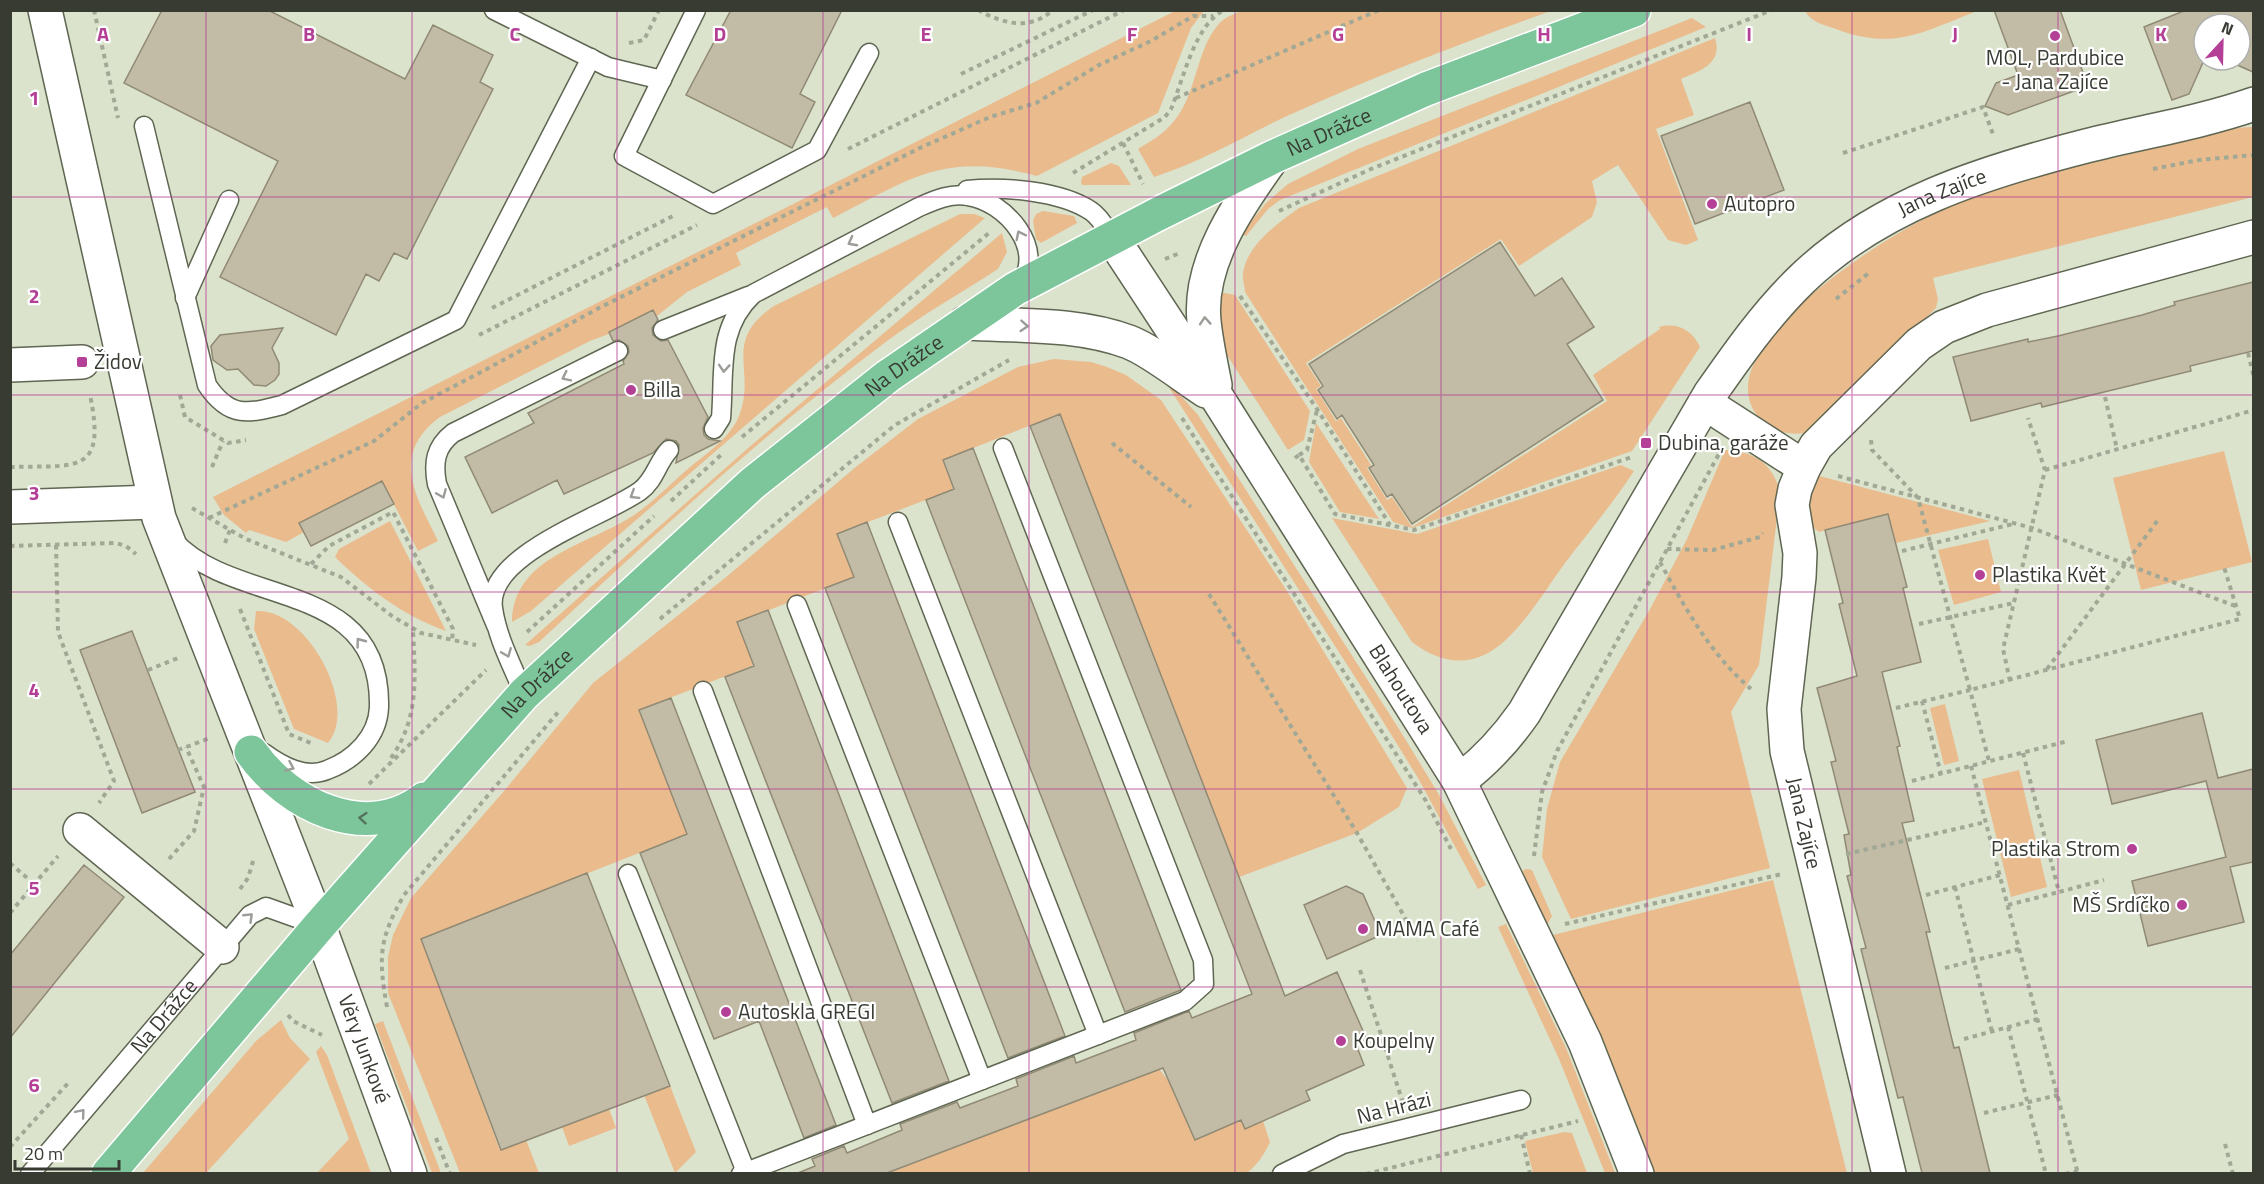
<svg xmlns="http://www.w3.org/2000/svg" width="2264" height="1184" viewBox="0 0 2264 1184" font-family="'Titillium Web',sans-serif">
	<rect width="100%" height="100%" fill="#dbe3cd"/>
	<!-- green -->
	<path fill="#eabb8d" d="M1175,11H1204L1191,28L1158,113L1037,176C945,151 912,178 833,218L827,207L736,253L741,265L687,292L657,316L590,341L440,417C389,455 416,496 438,541L418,551L382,481L300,523L304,532L286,542L249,530L246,533L224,515L213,497Z
		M1241,11V10L1551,11C1462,43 1373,77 1287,116C1243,137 1201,162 1154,177L1138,149C1151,141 1164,134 1174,121C1197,94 1196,50 1218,25C1223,18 1234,14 1241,11Z
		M1805,11H1977C1923,32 1894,51 1836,29C1824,25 1811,22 1805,11Z
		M1692,18L1706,27L1280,200L1268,209L1246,236L1241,234L1266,203L1288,184L1358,149Z
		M1715,38C1723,64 1700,71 1681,79L1694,115L1656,129L1698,240L1686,245L1668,240L1618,165L1592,181L1597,202L1592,217L1519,266L1501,239L1306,363L1321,386L1316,389L1336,421L1341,418L1371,465L1367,468L1387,500L1392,497L1412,527L1607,401L1593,375L1660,329L1659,327C1678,322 1692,330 1700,347L1632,451L1412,528L1393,522L1245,292C1245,287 1242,279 1243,273C1247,245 1278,223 1299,208Z
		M2253,127V197L1933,278L1938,299L1936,308L1810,432C1791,436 1773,433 1760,419C1713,367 1816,289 1854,262C1899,230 1949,203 2002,186C2047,172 2093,163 2139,152C2176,142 2215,128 2253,127Z
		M1111,163L1119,166L1131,185H1082L1081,183L1082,177Z
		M1043,211L1074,216L1077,223L1041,243L1036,239L1033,221L1036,214Z
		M960,214H974L985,218L531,611L512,622C513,560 580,547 626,520C649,507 669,485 689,468C707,453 730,438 739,416C757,370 721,342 774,306Z
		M1002,233L1007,252L998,269C961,293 922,315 887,341C764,433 651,538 539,642L530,646L525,645L747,449Z
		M1214,291L1235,295L1310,411L1304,440L1288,450L1225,352Z
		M1054,359L1091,362L1107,367L1126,375L1161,400L1285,588L1407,788L1399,807L1357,833L1239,877L1059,414L943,460L954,489L837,534L854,577L738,622L754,665L639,710L687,834L421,939L500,1150L526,1140L539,1173H460L388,993V957L393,935L411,898L504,791L593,683L725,578L857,466L918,419L1018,367Z
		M1171,385L1198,415L1399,729L1438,793L1486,885L1478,889L1418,778L1371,702L1170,389Z
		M1316,423L1379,519L1340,512L1309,462Z
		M1725,450C1754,451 1774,464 1780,493L1759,665L1731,712L1770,868L1571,919L1542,857L1547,809L1560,762L1649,611L1687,539Z
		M2224,451L2252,562L2141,590L2113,478Z
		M1621,465L1634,471C1613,503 1588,533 1565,563C1545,590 1515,642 1484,655C1458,667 1433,658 1412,642L1332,518L1417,534Z
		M1812,474L1990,521L1896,543L1888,514L1819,532C1797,516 1808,499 1812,474Z
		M390,521L446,631C402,615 368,589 335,557L339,549Z
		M1988,539L2001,592L1954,605L1938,550Z
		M256,611C305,607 360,704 328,743L294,729L254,629Z
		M1945,704L1959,761L1944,765L1930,708Z
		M2019,770L2047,887L2011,897L1982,779Z
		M1526,869L1532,870L1552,916L1547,925L1521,872Z
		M1773,880L1847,1173H1654L1596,1029L1553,935Z
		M1506,924L1566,1048L1615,1173H1605L1559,1059L1498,927Z
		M281,1020L290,1038L310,1059L206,1173H143L256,1041Z
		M383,1021L441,1173H432L375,1024Z
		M321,1046L327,1055L371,1173H317L349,1139L316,1052Z
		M1159,1069L1171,1084L1241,1120L1263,1121L1270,1142C1264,1155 1257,1165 1247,1173L886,1174Z
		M670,1086L696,1152L675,1173L644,1095Z
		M609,1109L616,1128L569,1146L562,1127Z
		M1564,1132L1572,1133L1587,1173H1533L1525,1141Z"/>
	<!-- building -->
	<path fill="#c2bca6" stroke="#908a75" stroke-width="1.5" d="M162,10H268L405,79L433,25L493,55L480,82L493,89L407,259L394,253L379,281L366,274L336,335L220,277L278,161L124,83Z
		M731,10H842L800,94L815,102L792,148L686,95Z
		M1994,10H2060L2088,86L2008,115L1985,106L1996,83L2018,75Z
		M2186,10H2253V72L2226,60H2240V24H2204V60L2189,94L2172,100L2144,27Z
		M1750,102L1784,190L1695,224L1661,136Z
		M1500,242L1535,296L1562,278L1594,327L1567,344L1603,400L1412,524L1392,494L1387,497L1369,468L1374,465L1342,415L1337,419L1318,390L1323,386L1309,364Z
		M2253,282V351L2190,366L2191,371L2042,407L2041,403L1971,421L1953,357L2028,339V342L2058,336L2142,315L2175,305L2174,302Z
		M653,310L658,320L652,328L653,335L661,341L668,340L708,417L703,428L704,435L708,439L720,441L676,463L679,445L676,441L666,439L653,453L564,494L557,480L492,513L465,457L534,423L528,413L624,364L623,361L629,352L628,346L619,340L613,341L609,332Z
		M283,328L272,348L279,363V374L275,380L266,386L254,385L238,369L227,370L213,360L211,346L220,335Z
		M1060,414L1285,996L1337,972L1368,1042L1357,1047L1364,1065L1306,1091L1310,1100L1245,1129L1241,1120L1195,1140L1163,1068L887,1173H798L815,1166L812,1159L844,1146L847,1153L902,1130L900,1124L957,1102L960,1108L1018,1086L1016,1079L1074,1056L1076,1063L1136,1040L1134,1033L1189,1011L1192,1018L1252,994L1030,426Z
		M973,448L1181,990L1125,1012L926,500L954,489L943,460Z
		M382,481L394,504L311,546L299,523Z
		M1888,514L1907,587L1903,588L1921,662L1882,672L1900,746L1897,747L1914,821L1902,823L1930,932H1926L1954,1048L1959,1047L1990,1173H1922L1903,1097L1898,1098L1861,949L1866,948L1847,876L1851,875L1844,835L1849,834L1831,762L1836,761L1817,688L1857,676L1839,604L1843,603L1825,530Z
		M867,522L1065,1036L1008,1058L825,588L854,577L837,534Z
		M768,610L949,1081L892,1103L725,677L754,666L737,622Z
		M132,631L195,792L142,813L80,650Z
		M671,698L836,1125L804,1138L759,1021L714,1039L640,853L687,834L639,710Z
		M2202,713L2218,778L2253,769V862L2230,867L2244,922L2148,946L2132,881L2226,857L2206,781L2112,804L2096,740Z
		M84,865L124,897L10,1038V955Z
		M587,873L670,1086L501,1150L421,939Z
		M1346,886L1363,894L1381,935L1327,959L1304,905Z"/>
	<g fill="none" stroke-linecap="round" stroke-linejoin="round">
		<defs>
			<g id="service">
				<path d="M494,10L608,67L662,80"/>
				<path d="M696,10L624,156L713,204L817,150L869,53"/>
				<path d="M144,126L207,385C229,418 247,414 282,405L456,320L591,58"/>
				<path d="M967,190C1003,186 1061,191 1091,211C1100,217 1106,228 1111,236"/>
				<path d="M185,298L229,200"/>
				<path d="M663,330L748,296"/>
				<path d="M714,429L721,418C725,371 716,329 753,294L919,207C935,200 950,193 968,196C1005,201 1048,250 1019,285"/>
				<path d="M898,522L1098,1035"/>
				<path d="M174,541C235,608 382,578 379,707C378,737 354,760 327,770C305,779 282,766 264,753"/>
				<path d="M797,605L982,1080"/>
				<path d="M496,625L437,484C433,463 435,447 453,433L618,351"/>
				<path d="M703,691L867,1125"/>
				<path d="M524,694C513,667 497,638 493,608C485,554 604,517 640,491C655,480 657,463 669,450"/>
				<path d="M628,874L746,1172"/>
				<path id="s1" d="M30,1174L250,915L266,907L319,926"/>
				<path d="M741,1174L1185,1001L1204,984L1203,960L1003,448"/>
				<path d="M1282,1174L1343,1144L1521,1100"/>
			</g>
			<g id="minor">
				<path id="s2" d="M45,10L159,518L319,926L410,1174"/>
				<path id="s3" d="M1111,236L1218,399L1459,781L1585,1042L1637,1174"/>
				<path d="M965,323C1019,326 1078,323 1129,342C1152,351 1184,377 1206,391"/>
				<path d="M10,365L82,362"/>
				<path d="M1215,385C1211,364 1206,342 1204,321C1198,262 1240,203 1273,157"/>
				<path d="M1705,403L1804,467"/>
				<path d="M10,507L154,502"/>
				<path id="s4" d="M1459,781C1486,761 1505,740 1524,713L1710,394C1738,354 1766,314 1801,280C1878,205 1984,172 2086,146C2141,132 2199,123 2254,104"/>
				<path d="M80,830L222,947"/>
				<path d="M1889,1174L1787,751L1784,709L1799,577L1800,553L1792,505L1795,489L1804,467L1816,446L1919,344L1944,327L1987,310L2254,237"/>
			</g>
			<g id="primary">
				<path d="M251,752C289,806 366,843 424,799"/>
				<path id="s5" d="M108,1174L319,926L524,694L753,483L888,376L1015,289L1158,214L1273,157L1426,89L1634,10"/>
			</g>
		</defs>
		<!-- service casing -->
		<use href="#service" stroke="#5f6652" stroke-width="21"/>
		<!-- minor casing -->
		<use href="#minor" stroke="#5f6652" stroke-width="36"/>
		<!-- primary casing -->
		<use href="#primary" stroke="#fff" stroke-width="36"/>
		<!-- path -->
		<path stroke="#a1a896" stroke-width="4" stroke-dasharray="4.5 4.5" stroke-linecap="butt" d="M94,10L118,118
			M978,10C1004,24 1029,31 1053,10
			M629,43L644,40L659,10
			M961,74L1093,10
			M1176,98L1379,10
			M1123,143L1143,184
			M848,149L1124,10
			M1843,153L1983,107L1994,137
			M2153,169L2199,160L2254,155
			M1073,173L1165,117L1171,109C1184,78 1194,26 1224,10
			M1279,211L1371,169L1772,10
			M1165,259L1180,253
			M1240,296L1317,409L1390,525
			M1836,299L1870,272
			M492,308L675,215
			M479,335L697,225
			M2248,353L2254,378
			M180,395L185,417L228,443L246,440
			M2105,397L2117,449
			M1182,418L1426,801L1451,849
			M742,437L989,233
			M1871,440L1872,450L1918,498L1970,690L2240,619L2224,567
			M1112,443L1191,507
			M1299,455L1307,450L1317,410
			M1295,458L1299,455L1335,514L1414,530L1632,457
			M10,467C76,465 107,476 90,395
			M212,467L223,441
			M2045,470L2254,410
			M1838,476L2032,528L2235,606
			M671,501L721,455
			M192,508L246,539L341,577L392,616L421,633L476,645
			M209,518L374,441L422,403L483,371L599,308L922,147L990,117L1036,103L1099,65L1151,41L1193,16H1213
			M225,543L230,530
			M56,545L58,632L114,781L99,803
			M10,546L116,543L126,546L136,554
			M1667,549L1713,550L1760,537L1763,533
			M1902,551L2013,524
			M1660,562C1685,608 1711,655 1751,689
			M311,564L329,546L393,512L453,629L452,641
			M1209,594L1357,833L1418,941
			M240,609L289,734L313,744
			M660,619L895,425L1009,360
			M1919,624L2014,603
			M527,632L654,516
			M2047,669L2158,520
			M148,670L178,658
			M2010,681L2003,649L2045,470L2028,418
			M1922,701L1941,774
			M1896,708L1970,690L1989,761
			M178,750L210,738
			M2023,753L2059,892L2104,880
			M391,758C420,717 415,676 413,629
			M1971,766L2078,1174
			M1912,781L2068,741
			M369,784L486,670
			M1846,854L1986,822
			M1534,856L1542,792L1557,751L1720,452
			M169,859L194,831L204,787L186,747
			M10,863L34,884
			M1955,887L1992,1032
			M240,889L248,878L254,858
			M1926,895L2000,875
			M2008,905L2059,892
			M10,913L58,856
			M1565,924L1782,874
			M1945,968L2019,949
			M1360,970L1403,1103
			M387,1007C378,957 379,939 404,895L559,711
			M288,1015L293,1021L322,1035
			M2008,1027L2046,1174
			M1964,1039L2038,1019
			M1984,1113L2058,1095
			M1521,1135L1530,1174
			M436,1138L450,1174
			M2225,1144L2233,1174
			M10,1147L70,1081
			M1366,1174L1578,1121
			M2065,1174L2078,1171"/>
		<!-- service -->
		<use href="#service" stroke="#fff" stroke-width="18"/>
		<!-- minor -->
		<use href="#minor" stroke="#fff" stroke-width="33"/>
		<!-- primary -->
		<use href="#primary" stroke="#7dc59a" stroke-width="33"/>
	</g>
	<!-- one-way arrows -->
	<defs><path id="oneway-chevron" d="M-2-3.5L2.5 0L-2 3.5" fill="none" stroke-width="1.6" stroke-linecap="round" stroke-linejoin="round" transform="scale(1.5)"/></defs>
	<g stroke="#9b9d98">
		<use href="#oneway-chevron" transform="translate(1020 235) rotate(-117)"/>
		<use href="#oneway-chevron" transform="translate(852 242) rotate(152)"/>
		<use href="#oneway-chevron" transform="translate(1205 321) rotate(-94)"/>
		<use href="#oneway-chevron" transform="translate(1024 326) rotate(4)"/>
		<use href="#oneway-chevron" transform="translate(724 368) rotate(94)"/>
		<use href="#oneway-chevron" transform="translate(566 377) rotate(154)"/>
		<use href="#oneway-chevron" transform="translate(442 494) rotate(67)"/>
		<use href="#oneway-chevron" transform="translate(634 495) rotate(148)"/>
		<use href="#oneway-chevron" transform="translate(360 642) rotate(-127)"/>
		<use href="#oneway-chevron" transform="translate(507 653) rotate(68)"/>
		<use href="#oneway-chevron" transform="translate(290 767) rotate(24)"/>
		<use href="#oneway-chevron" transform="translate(249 917) rotate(-44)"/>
		<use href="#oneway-chevron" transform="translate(81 1113) rotate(-50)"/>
	</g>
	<use stroke="#53725c" href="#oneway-chevron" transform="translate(363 818) rotate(-175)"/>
	<!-- grid -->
	<path fill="none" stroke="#b43f96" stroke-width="1.5" stroke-opacity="0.55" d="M206,10V1174M412,10V1174M617,10V1174M823,10V1174M1029,10V1174M1235,10V1174M1441,10V1174M1647,10V1174M1852,10V1174M2058,10V1174M10,197H2254M10,395H2254M10,592H2254M10,789H2254M10,987H2254"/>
	<!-- markers -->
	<g fill="#b43f96" stroke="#fff" stroke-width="2">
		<circle cx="2055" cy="36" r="6"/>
		<circle cx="1712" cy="204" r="6"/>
		<rect x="76" y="356" width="12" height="12" rx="3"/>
		<circle cx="631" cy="390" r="6"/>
		<rect x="1640" y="437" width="12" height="12" rx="3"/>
		<circle cx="1980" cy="575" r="6"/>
		<circle cx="2132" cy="849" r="6"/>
		<circle cx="2182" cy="905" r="6"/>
		<circle cx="1363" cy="929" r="6"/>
		<circle cx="726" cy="1012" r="6"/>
		<circle cx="1341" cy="1041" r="6"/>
	</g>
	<g text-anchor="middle" stroke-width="4.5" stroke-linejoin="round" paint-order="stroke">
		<!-- poi labels -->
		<g font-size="21" fill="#373b32" stroke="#fff" text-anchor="start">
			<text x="2055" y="65" text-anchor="middle">MOL, Pardubice<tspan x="2055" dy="24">- Jana Zajíce</tspan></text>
			<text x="1724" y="211">Autopro</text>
			<text x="94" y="369">Židov</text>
			<text x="643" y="397">Billa</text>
			<text x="1658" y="450">Dubina, garáže</text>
			<text x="1992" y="582">Plastika Květ</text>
			<text x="2120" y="856" text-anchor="end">Plastika Strom</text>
			<text x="2170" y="912" text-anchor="end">MŠ Srdíčko</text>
			<text x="1375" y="936">MAMA Café</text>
			<text x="738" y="1019">Autoskla GREGI</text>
			<text x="1353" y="1048">Koupelny</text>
		</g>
		<!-- street labels -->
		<g font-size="21" fill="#373b32" stroke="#fff">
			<text dy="7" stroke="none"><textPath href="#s5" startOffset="1624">Na Drážce</textPath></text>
			<text dy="7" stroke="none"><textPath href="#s4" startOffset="777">Jana Zajíce</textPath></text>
			<text dy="7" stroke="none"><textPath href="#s5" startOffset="1138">Na Drážce</textPath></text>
			<text dy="7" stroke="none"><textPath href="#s5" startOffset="652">Na Drážce</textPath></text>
			<text dy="7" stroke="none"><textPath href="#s3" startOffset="538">Blahoutova</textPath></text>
			<text transform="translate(1804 823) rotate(77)" y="7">Jana Zajíce</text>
			<text dy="7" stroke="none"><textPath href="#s1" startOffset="207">Na Drážce</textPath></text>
			<text dy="7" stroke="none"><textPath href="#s2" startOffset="1090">Věry Junkové</textPath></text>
			<text transform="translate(1394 1108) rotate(-14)" y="7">Na Hrázi</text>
		</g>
	</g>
	<g font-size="20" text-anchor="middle" font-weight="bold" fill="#b43f96" stroke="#fff" stroke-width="4.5" stroke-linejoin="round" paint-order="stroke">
		<text x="103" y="41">A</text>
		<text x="309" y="41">B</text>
		<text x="515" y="41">C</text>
		<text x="720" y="41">D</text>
		<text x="926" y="41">E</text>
		<text x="1132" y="41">F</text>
		<text x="1338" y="41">G</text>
		<text x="1544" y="41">H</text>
		<text x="1749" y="41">I</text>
		<text x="1955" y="41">J</text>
		<text x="2161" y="41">K</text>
		<text x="34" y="105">1</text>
		<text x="34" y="303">2</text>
		<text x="34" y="500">3</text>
		<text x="34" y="697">4</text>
		<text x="34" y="895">5</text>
		<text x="34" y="1092">6</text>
	</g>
	<!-- border -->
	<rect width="2264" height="1184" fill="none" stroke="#373b32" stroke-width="24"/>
	<!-- north arrow -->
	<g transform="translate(2222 42) rotate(22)"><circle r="28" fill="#ffffff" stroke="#afb1ad" stroke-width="1.5"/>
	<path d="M0-4.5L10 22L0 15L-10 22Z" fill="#b43f96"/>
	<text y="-9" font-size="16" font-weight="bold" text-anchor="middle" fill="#373b32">N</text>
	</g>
	<!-- scale -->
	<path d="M15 1160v9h104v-9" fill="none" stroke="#373b32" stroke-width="3"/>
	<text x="24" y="1160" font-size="18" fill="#373b32" stroke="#ffffff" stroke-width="4.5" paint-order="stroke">20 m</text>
</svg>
